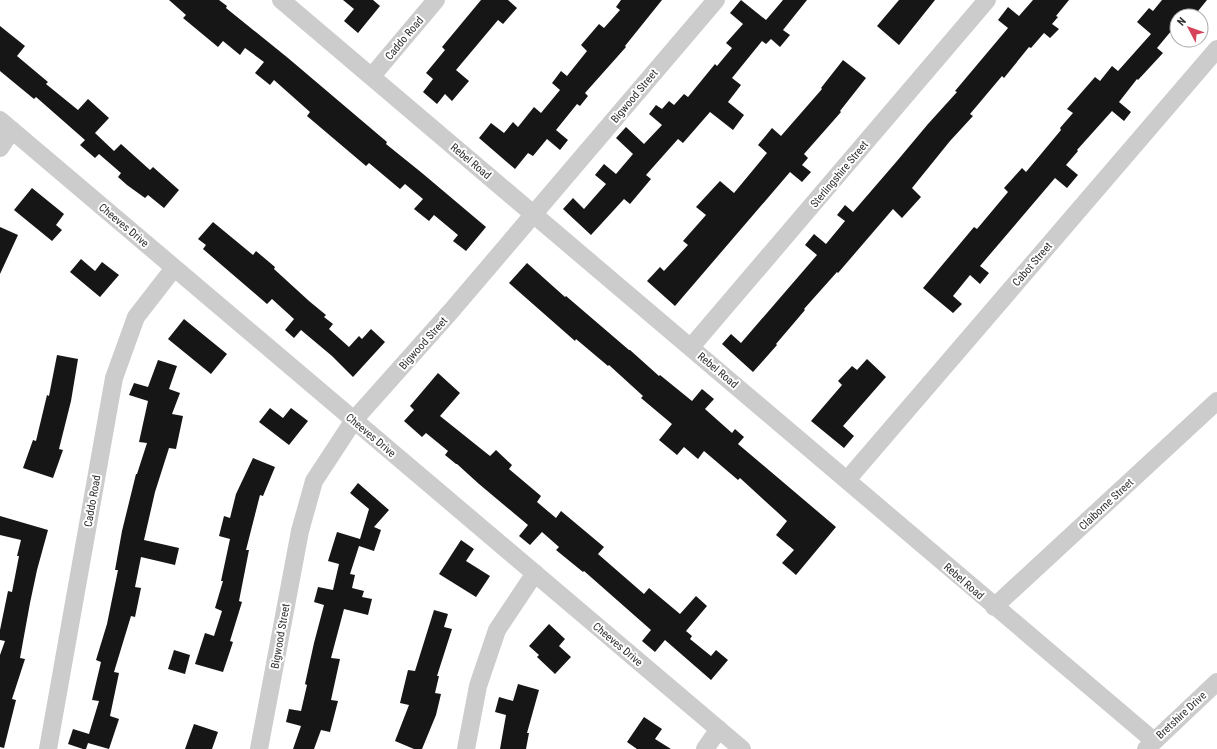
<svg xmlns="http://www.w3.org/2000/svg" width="1217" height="749" viewBox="0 0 1217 749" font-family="'Roboto Condensed',sans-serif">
	<rect width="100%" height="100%" fill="#fff"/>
	<!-- building -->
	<path fill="#161616" d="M169,0H219L227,6L226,8L288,58L387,142L386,144L422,173L486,227L466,251L453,241L458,235L434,215L429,221L414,209L423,199L405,184L400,189L369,163L366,166L307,116L310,112L274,80L270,85L255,73L264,62L245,48L240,55L223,41L218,47L183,18L186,15Z
		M343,0H373L380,6L358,33L344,21L354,9Z
		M481,0H508L517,8L503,24L498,20L456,70L469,81L452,101L445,94L437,104L423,92L433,79L426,73L445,50L442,47Z
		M621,0H662L625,46L626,47L585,93L588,96L580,106L577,104L556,130L568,140L560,150L547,139L533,156L528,153L515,169L479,138L491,123L504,133L513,122L518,127L534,107L541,113L560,90L552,83L561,71L567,76L587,51L581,45L599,24L604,28L620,10L616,7Z
		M741,0L766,20L783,0H807L783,30L790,35L780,47L771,39L766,44L762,41L732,78L741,85L728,102L744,115L733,130L710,112L683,143L678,139L646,175L651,179L630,204L624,199L591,235L563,209L573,198L584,209L606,184L595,175L604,164L616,174L633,154L616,138L626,127L644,144L662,125L649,114L656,105L662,109L669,101L674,105L684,94L688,97L715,64L717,66L732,48L726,43L743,24L730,13Z
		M899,0H935L899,45L877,26Z
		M1033,0H1069L1056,16L1058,17L1052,24L1059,29L1050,38L1044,33L1031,48L1029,47L1004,78L1002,76L970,114L973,116L950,141L912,188L921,197L902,218L893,209L838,273L837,272L804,309L805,310L776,344L777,345L753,372L722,344L731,334L741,343L817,255L805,245L814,234L826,244L845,221L837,215L845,205L853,212L897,161L928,124L957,92L955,91L1008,28L998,20L1008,7L1019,16Z
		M1162,0H1207L1194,16H1177V24L1157,48L1163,53L1138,80L1137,79L1119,102L1131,112L1124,121L1112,111L1077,150L1078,151L1066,165L1078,175L1067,188L1055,178L980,266L989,273L980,284L970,275L953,296L962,304L953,313L923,288L974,227L977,229L1008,192L1004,188L1022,168L1026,172L1061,130L1060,128L1073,113L1067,109L1095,77L1100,81L1112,66L1118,71L1151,34L1137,22L1149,8L1153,11Z
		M0,26L25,46L17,56L48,82L46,84L78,110L88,99L109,118L95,133L114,151L121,144L150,170L153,167L179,190L164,208L148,195L145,198L127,185L118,177L121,173L99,154L95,158L80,145L85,140L36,97L34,99L0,71Z
		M843,60L866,78L840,111L841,112L804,154L808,158L802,165L811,172L802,182L790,172L675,306L647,281L660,267L664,271L688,245L683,241L706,215L696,207L720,181L734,193L767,153L758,145L772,128L781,136L822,89L821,88Z
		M32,188L64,214L56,225L62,230L52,241L14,210Z
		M213,222L253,255L256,251L275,267L274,269L309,301L326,315L324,317L333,324L329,329L349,347L359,336L362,339L371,329L385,342L353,377L332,356L301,330L294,338L285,330L294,319L272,299L267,304L203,249L206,245L198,239Z
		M0,227L18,235L0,274Z
		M81,259L95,271L102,262L119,275L100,297L70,272Z
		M527,263L565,297L566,296L629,350H630L659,376L660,375L692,401L702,389L714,399L705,409L732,433L735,429L744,437L738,444L836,527L796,575L782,563L794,550L776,535L787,521L740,478L738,480L704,451L698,459L684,447L677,455L659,440L672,424L641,398L643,396L609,365L608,366L576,339L575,341L509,283Z
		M184,319L227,354L211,374L168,339Z
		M57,355L78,359L71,401L59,449L63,450L53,478L23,468L33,440L36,441L47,395L49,396Z
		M867,359L886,377L843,426L854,436L844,448L811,421L842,385L838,381L852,366L857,370Z
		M158,360L177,366L169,389L180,393L172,414L183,416L176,449L169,448L155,492L144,540L179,548L175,565L141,557L135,587L141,588L135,617L131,616L114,672L119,673L110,716L119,719L109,749L88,743L86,749H83L68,744L73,729L89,734L99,701L92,700L101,662L96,660L107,624L118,570H115L122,531L136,474H137L147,443L139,442L148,401L129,395L134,383L148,387Z
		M438,373L460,393L440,416L490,456L496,450L512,465L509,469L541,496L537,502L556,518L561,511L604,547L598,554L644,594L649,588L680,614L696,596L707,606L686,631L692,636L690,639L711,656L716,650L728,660L711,680L665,640L655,652L642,641L651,630L584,571L583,572L556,550L559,547L542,532L530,545L519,536L528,525L479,484L457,464H456L445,455L448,451L426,433L422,437L404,421L414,410L410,406Z
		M270,408L283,418L291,408L308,421L289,445L259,422Z
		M253,458L275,467L263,496L260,495L246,550H249L239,601L242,602L230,641L233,642L223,672L195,664L205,633L214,636L222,611L215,608L223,581H221L230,539L219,536L224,516L230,518L236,494Z
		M358,483L389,510L374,527L381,530L374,551L359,546L350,574L355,575L352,588L364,591L362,597L372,599L368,615L344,609L331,658L340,659L331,700L338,701L330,732L321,730L314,749H293L301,726L286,722L289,709L301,711L307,685L305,684L314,643L324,605L314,602L318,587L333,590L339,564L328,561L337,532L360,539L369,509L350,493Z
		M0,516L48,530L37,570L30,603L20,658L25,659L12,699L16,700L4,748L0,747V655L5,641L0,640V630L8,591L12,592L19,556H17L21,540L0,535Z
		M461,540L474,549L466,561L490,576L476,597L439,574Z
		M434,610L448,614L444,627L452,629L437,676H439L435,693L441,694L436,715L422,749H414L395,741L409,705L400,703L408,670L415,671Z
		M549,624L565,639L559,646L571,657L555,674L537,657L539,655L529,646Z
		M174,650L190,655L185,674L168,669Z
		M518,684L539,690L527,733H529L526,749H500L506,715L495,712L499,697L513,701Z
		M644,717L662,729L655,739L671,749H637L627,742Z
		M194,724L218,732L212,749H185Z"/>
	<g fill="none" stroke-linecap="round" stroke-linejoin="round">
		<!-- minor -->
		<path stroke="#ccc" stroke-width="18" d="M281,0L1154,741
			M372,76L436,0
			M0,120L742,749
			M0,148L12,130
			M691,347L987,0
			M847,480L1217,49
			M994,607L1217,401
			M48,749L114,378L136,317L174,268
			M259,749L300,531L314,481L354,420L452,310L716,0
			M466,749L478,686L497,630L535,573
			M705,749L719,729
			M1146,749L1217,682"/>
	</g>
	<g text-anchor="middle" stroke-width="4" stroke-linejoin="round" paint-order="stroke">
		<!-- street labels -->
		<g font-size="11" fill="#2f2f2f" stroke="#fff">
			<text transform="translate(404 38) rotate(-50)" y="4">Caddo Road</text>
			<text transform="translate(634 96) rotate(-50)" y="4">Bigwood Street</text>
			<text transform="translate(471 161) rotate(40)" y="4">Rebel Road</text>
			<text transform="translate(839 174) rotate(-50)" y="4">Sterlingshire Street</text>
			<text transform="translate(124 225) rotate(40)" y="4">Cheeves Drive</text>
			<text transform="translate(1032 264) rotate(-49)" y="4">Cabot Street</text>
			<text transform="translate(423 343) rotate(-48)" y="4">Bigwood Street</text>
			<text transform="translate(718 370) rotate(40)" y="4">Rebel Road</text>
			<text transform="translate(371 435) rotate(40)" y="4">Cheeves Drive</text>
			<text transform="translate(92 501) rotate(-80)" y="4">Caddo Road</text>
			<text transform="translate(1106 504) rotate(-43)" y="4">Claiborne Street</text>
			<text transform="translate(964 581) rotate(41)" y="4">Rebel Road</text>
			<text transform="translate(280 636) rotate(-80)" y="4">Bigwood Street</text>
			<text transform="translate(618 644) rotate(40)" y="4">Cheeves Drive</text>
			<text transform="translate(1181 715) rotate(-43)" y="4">Bretshire Drive</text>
		</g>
	</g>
	<!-- north arrow -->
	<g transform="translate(1189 28) rotate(311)"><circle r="19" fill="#ffffff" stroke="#acacac"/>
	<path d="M0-3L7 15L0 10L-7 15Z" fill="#d54259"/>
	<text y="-6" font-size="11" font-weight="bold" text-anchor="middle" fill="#2f2f2f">N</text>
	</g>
</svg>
